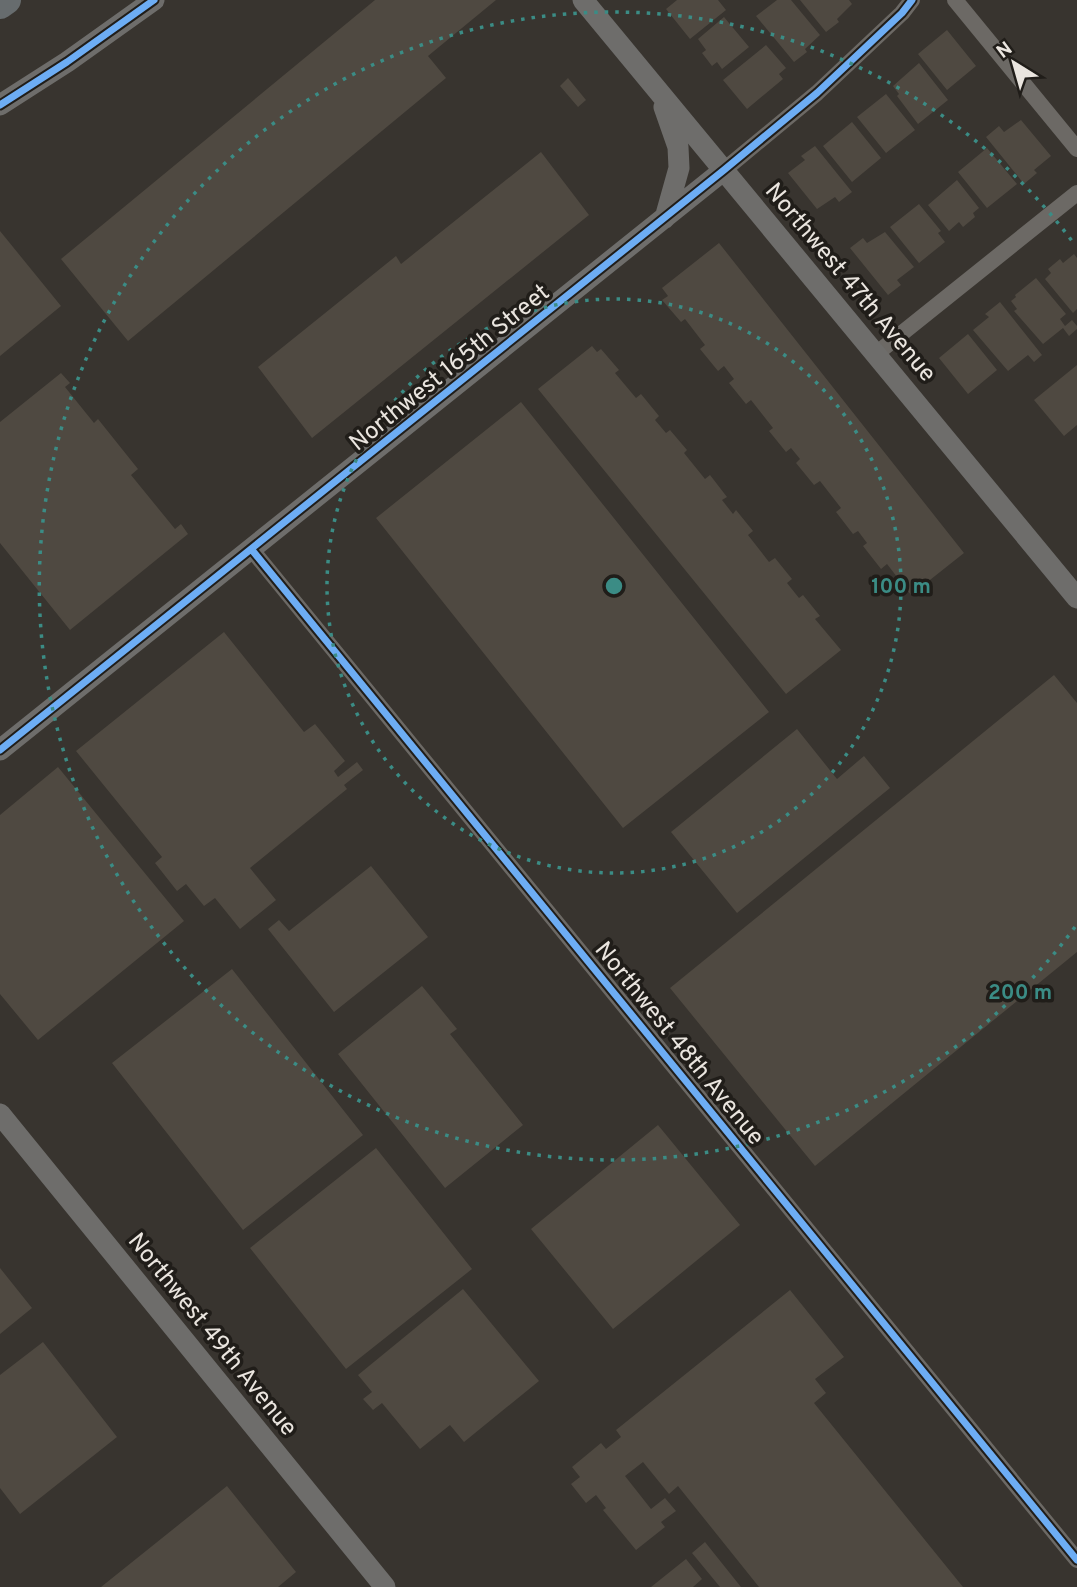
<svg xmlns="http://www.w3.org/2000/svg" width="1077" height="1587" viewBox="0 0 1077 1587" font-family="Overpass,sans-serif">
	<rect width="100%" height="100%" fill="#38342f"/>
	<!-- building -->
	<path fill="#4f4941" d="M375,0H496L428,56L446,78L128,341L61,259Z
		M677,0H718L726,10L690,39L666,9Z
		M777,0H791L820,35L805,49L807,52L794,62L756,16Z
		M800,0H849L852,4L837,19L839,22L826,32Z
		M724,17L749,47L722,69L717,62L712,66L702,53L706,50L698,39Z
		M947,30L976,66L947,90L918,54Z
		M766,45L786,68L779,74L783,79L747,109L723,80Z
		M919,63L948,100L918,124L897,96L899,94L893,86Z
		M568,78L586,100L578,107L560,86Z
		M886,94L915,130L886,153L857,117Z
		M1021,120L1051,156L1034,170L1037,173L1024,184L986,137L999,126L1004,132Z
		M852,122L881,158L852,182L823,146Z
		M815,146L852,192L839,202L835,197L817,209L788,173L805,160L801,156Z
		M987,148L1017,184L987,208L958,172Z
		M541,152L589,215L312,438L258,367L396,256L401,264Z
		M957,180L979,208L973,213L975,217L963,227L959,222L949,231L928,205Z
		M919,204L941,231L938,233L945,242L919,263L890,227Z
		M0,231L61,306L0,356Z
		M885,232L914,267L897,280L901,285L888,295L850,248L863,238L867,243Z
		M719,243L964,553L911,595L887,564L881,569L863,546L867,543L858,531L853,534L836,512L841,508L820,481L814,485L796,463L800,459L791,448L786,452L769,431L773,428L751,400L746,404L729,383L734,379L724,366L718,371L700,349L705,345L685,319L681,322L662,300L668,296L662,288Z
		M1074,254L1077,258V309L1073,313L1045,279L1051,273L1048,269L1060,259L1063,263Z
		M1036,278L1066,314L1060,319L1065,326L1072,320L1077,326V329L1069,336L1063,328L1043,344L1014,311L1017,309L1011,301L1016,297L1015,295Z
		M1000,302L1042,355L1034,362L1028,355L1008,371L973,330L989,317L985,314Z
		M968,334L997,370L968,394L939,358Z
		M592,346L597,352L601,349L619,370L615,373L636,398L641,394L659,416L655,420L666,433L670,430L687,450L684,453L705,479L710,475L727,497L722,500L733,514L736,510L753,531L748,535L769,562L775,558L792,579L787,583L799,598L803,595L820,616L815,619L841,650L786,694L538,389Z
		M1077,365V425L1064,436L1034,400Z
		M61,373L70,383L65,387L94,423L98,419L138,469L131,475L175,529L181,524L188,534L70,630L0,543V422Z
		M521,402L769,712L623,828L376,518Z
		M224,632L304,732L315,724L345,761L334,771L338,777L357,762L363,770L344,785L347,789L250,868L276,900L240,929L215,898L204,906L186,884L177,891L155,863L162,857L76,751Z
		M1054,675L1077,703V952L815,1166L670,988Z
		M797,729L837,779L864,756L890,788L737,913L671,832Z
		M58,767L184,921L38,1040L0,994V815Z
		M371,866L428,937L334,1012L268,929L279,920L289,931Z
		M232,969L363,1135L243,1230L112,1063Z
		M422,986L457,1029L450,1034L523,1125L445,1188L338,1054Z
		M658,1125L740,1225L613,1329L531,1229Z
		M376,1148L472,1269L346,1369L250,1248Z
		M0,1268L32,1308L0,1334Z
		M463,1289L539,1381L464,1442L450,1425L420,1449L382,1403L373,1410L363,1399L372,1392L358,1375Z
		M790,1290L844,1357L815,1379L826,1393L814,1403L963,1587H759L678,1486L669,1494L643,1462L625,1476L651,1509L665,1498L676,1511L661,1522L665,1527L636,1550L603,1510L606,1508L596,1495L586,1503L571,1484L580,1477L572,1467L601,1443L606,1449L621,1437L616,1430Z
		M43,1342L117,1437L20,1514L0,1488V1375Z
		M227,1486L296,1572L278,1587H101Z
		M705,1542L741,1587H720L692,1553Z
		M686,1559L702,1579L693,1587H651Z"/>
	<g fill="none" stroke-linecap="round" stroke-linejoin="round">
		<!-- street -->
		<path stroke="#6c6965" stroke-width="16" d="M955,0L1077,149
			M724,170L817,93L902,13L912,0
			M876,354L1077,193
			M252,550L1077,1560"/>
		<!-- secondary -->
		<path stroke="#6e6d6b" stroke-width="21" d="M583,0L1077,598
			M0,105L67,62L154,0
			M664,107L678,147L679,168L665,218
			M0,750L724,170
			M0,1114L385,1587"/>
		<!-- highway -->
		<path stroke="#676c6e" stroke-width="28" d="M0,5L7,0"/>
		<defs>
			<path id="cycleway" d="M0,105L67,62L154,0
				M252,550L1077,1560
				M0,750L724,170L817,93L902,13L912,0"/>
		</defs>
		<!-- cycleway casing -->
		<use href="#cycleway" stroke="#201d19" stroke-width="11"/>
		<!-- cycleway -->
		<use href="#cycleway" stroke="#6dadf4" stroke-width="7"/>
	</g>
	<!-- distance rings -->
	<g fill="none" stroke="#3b8c85" stroke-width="3.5" stroke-dasharray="3.5 7">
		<circle cx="614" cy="586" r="287"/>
		<path d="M1075 927A574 574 0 1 1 1075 245"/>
	</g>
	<g text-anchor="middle" stroke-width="7" stroke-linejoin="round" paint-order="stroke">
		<!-- street labels -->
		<g font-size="24" fill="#eae5df" stroke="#201d19">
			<text transform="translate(851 282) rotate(50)" y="8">Northwest 47th Avenue</text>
			<text transform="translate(449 367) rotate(-39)" y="8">Northwest 165th Street</text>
			<text transform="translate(680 1043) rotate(51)" y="8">Northwest 48th Avenue</text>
			<text transform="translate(213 1334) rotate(51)" y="8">Northwest 49th Avenue</text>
		</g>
	</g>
	<circle cx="614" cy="586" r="10" fill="#3b8c85" stroke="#201d19" stroke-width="3.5"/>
	<g font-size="21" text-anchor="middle" font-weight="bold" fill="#3b8c85" stroke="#201d19" stroke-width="7" stroke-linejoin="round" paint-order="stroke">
		<text x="901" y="593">100 m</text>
		<text x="1020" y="999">200 m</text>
	</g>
	<!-- north arrow -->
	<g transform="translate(1014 63) rotate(323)" stroke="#201d19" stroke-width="5" paint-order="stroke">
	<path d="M0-5L12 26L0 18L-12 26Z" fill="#eae5df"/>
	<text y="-10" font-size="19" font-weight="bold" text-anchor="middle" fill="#eae5df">N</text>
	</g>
</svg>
